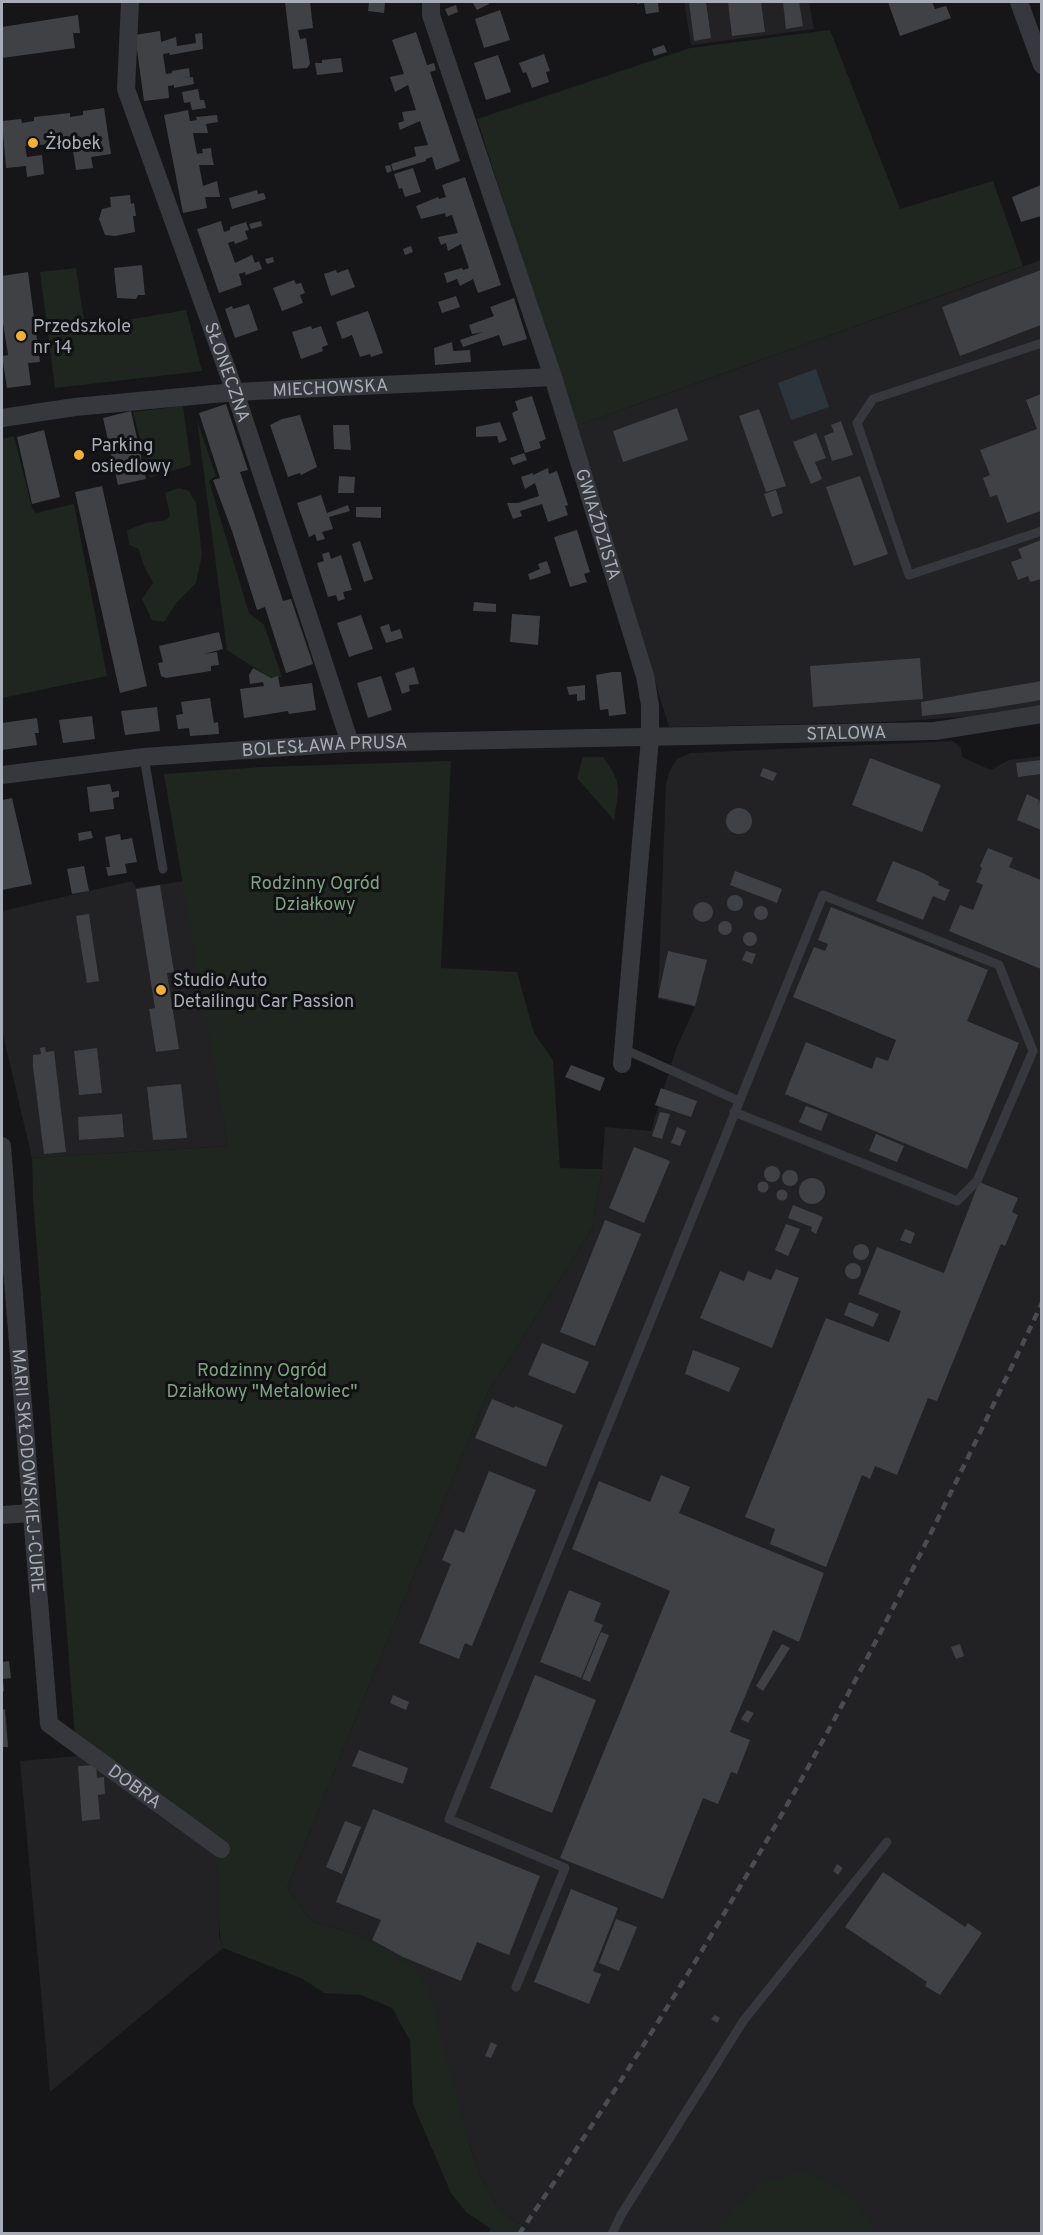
<svg xmlns="http://www.w3.org/2000/svg" width="1043" height="2235" viewBox="0 0 1043 2235" font-family="Overpass,sans-serif">
	<rect width="100%" height="100%" fill="#161618"/>
	<!-- built -->
	<path fill="#222225" d="M684,2H809L814,29L691,45Z
		M1041,260V705L979,716L886,722L669,727L576,426Z
		M953,741L961,749L962,757L991,770L1009,760L1041,756V2233H536L500,2212L480,2175L469,2144L359,1935L311,1921L287,1888L488,1392L592,1229L602,1169L605,1127L651,1131L676,1049L695,1007L658,999L666,783L670,770L677,759L691,753Z
		M132,881L136,888L185,881L228,1146L32,1158L2,1030V911Z
		M80,1756L210,1850L215,1859L221,1883L219,1936L223,1948L50,2092L20,1761Z"/>
	<!-- green -->
	<path fill="#1e261f" d="M830,30L900,209L993,181L1023,266L576,426L477,119L690,48Z
		M76,268L85,327L186,310L202,371L55,388L40,272Z
		M183,406L191,465L150,478L133,412Z
		M197,420L216,476L209,481L249,613L264,625L282,677H269L227,650Z
		M14,436L32,508L36,513L74,504L107,676L2,698V439Z
		M179,488L189,491L196,503L202,555L196,583L176,603L164,622L152,620L142,599L153,583L143,564L139,549L129,545L127,530L146,523L166,520L170,516L165,493Z
		M583,757H603C623,785 619,787 614,820L577,778Z
		M451,761L441,968L517,972L534,1033L553,1060L560,1168L602,1169L592,1229L488,1392L287,1888L311,1921L359,1935L414,1968L429,1991L469,2144L480,2175L500,2212L536,2233H488L491,2229L466,2212L451,2193L413,2104L410,2041L392,2008L361,1995L324,1993L301,1978L223,1948C213,1916 228,1881 210,1850L75,1738L33,1198L32,1158L228,1146L164,774L262,767Z
		M806,2171L853,2198L876,2233H713L761,2183Z"/>
	<!-- water -->
	<path fill="#2c353c" d="M816,369L829,407L791,420L778,383Z"/>
	<!-- building -->
	<path fill="#404145" d="M285,2H310L313,28L298,30L300,39L306,38L310,64L307,68L293,69Z
		M369,2H385L384,13L368,11Z
		M472,2H488L489,4L477,10Z
		M637,2H658L659,12L646,14L644,3L637,4Z
		M689,2H706L711,38L694,41Z
		M728,2H761L765,32L732,36Z
		M783,2H799L803,26L786,29Z
		M888,2H932L935,9L946,6L951,18L900,36Z
		M456,5L458,12L448,16L445,9Z
		M500,10L510,40L484,48L475,19Z
		M78,15L80,33H73L75,48L2,58V27Z
		M160,31L161,42L176,37L177,46L196,43L195,34L202,33L203,49L170,55L169,53L163,54L166,74L172,73V71L189,68L190,77L181,78L193,77L194,84L174,88V85L168,86L169,98L144,101L135,35Z
		M416,32L427,65L434,63L436,70L430,72L460,161L436,170L432,157L426,159V161L393,171L391,164L416,156L414,147L428,145L420,121L400,130L398,123L404,121L402,112L416,110L408,85L395,92L390,77L404,74L392,40Z
		M664,45L667,52L654,56L652,49Z
		M544,54L550,71L546,72L549,82L532,88L526,72L523,73L519,63Z
		M498,55L511,92L486,100L474,63Z
		M341,58L343,72L317,75L315,63H322V60Z
		M198,89L200,100H204L206,108L192,110L190,102L184,103L182,92Z
		M104,108L111,154L91,157L93,168L76,170L73,151L88,149L86,138L53,147L52,144L25,146L27,157L42,155L44,174L27,177L26,166L6,168L2,121L21,119L22,123L34,121V117L70,113V117L83,115V111Z
		M188,110L190,121L197,120L196,117L217,115L218,122L206,124L208,133H193L197,154L203,153L202,149L211,148L212,157L214,165H199L203,186L217,181L220,197H205L207,208L183,213L164,115Z
		M390,165L392,171L387,173L385,166Z
		M413,168L421,192L405,197L402,188L399,189L394,174Z
		M465,177L501,285L478,293L473,279L460,286L457,279L447,283L444,273L462,268L463,270L469,268L461,244L448,251L446,243L441,245L438,237L458,233L452,215L446,217L445,213L421,219L416,206L438,197L439,199L446,197L442,185Z
		M1041,185V216L1021,222L1012,197Z
		M257,190L258,194L264,193L266,199L232,209L229,198Z
		M130,195L131,204L134,203L136,216H133L135,232L115,236L105,235L99,219L102,209L111,207L110,197Z
		M221,221L224,232L230,230V227L246,222L249,230L245,231L248,239L235,244L234,241L228,243L235,263L252,255L255,263L259,261L262,269L246,275L245,272L239,274L242,285L219,293L197,229Z
		M261,221L262,226L251,229L249,224Z
		M411,246L413,252L405,255L403,249Z
		M273,257L274,262L267,264L265,259Z
		M142,265L145,295H138L136,299L117,298L114,268Z
		M348,269L355,287L331,296L324,274L336,270L337,273Z
		M1041,270V325L960,356L942,307Z
		M28,272L40,362L28,363L31,385L7,388L2,356L8,355L2,317V276Z
		M294,280L296,284L301,283L305,293L300,295L303,303L282,311L273,288Z
		M456,296L460,307L442,313L438,302Z
		M514,298L527,339L503,346L499,335L463,347L460,340L483,332L472,334L469,325L494,316L490,307Z
		M249,304L258,330L235,338L225,309L232,306L233,309Z
		M368,311L383,353L371,357L370,354L360,357L352,335L342,339L336,322Z
		M311,326L312,329L321,326L328,345L322,347L323,351L301,359L292,332Z
		M452,342L453,351L470,350L471,362L435,365L434,348Z
		M1041,394V511L1007,523L997,495L990,497L983,478L990,475L980,450L1037,429L1026,400Z
		M532,396L546,439L539,442L541,448L525,453L512,413L518,410L515,401Z
		M226,404L248,470L240,472L257,522L283,601L291,599L313,664L286,673L265,607L257,610L232,531L213,480L220,478L199,413Z
		M677,408L688,440L623,462L613,431Z
		M759,409L786,486L766,492L739,416Z
		M131,411L146,479L118,485L103,418Z
		M300,415L317,467L301,475L300,473L288,477L270,425L282,419Z
		M841,421L853,455L832,461L824,436L834,432L831,425Z
		M500,422L507,440L499,443L497,436L476,437V427Z
		M333,425H349L351,450L334,449Z
		M44,430L60,497L32,504L17,437Z
		M816,433L826,458L815,462L822,479L811,484L793,442Z
		M524,453L527,460L513,465L510,458Z
		M548,468L549,474L557,471L568,505L565,506L568,515L548,522L542,504L520,511L522,516L513,519L507,503H518L539,496L535,483L525,489L521,477L533,473V475Z
		M339,476L355,477L354,493H338Z
		M860,476L888,554L854,566L826,487Z
		M102,486L147,686L120,693L75,492Z
		M776,490L783,513L772,517L764,494Z
		M321,495L327,513L348,505L350,511L329,517L333,529L322,532L325,539L317,541L315,534L309,537L297,503Z
		M356,507H381V518L356,517Z
		M577,530L590,572L584,574L587,582L570,587L554,537Z
		M1041,540V579L1030,582L1028,576L1018,580L1011,562L1022,558L1018,549Z
		M360,541L373,579L364,582L352,544Z
		M329,552L331,559L341,555L352,590L343,592L345,599L338,601L336,595L328,597L317,563L324,561L322,554Z
		M547,561L551,573L530,580L528,574L540,569L538,564Z
		M474,602L496,604V612L473,611Z
		M512,614L540,616L538,645L510,642Z
		M361,615L373,649L349,657L337,623Z
		M389,624L391,632L400,629L403,638L386,643L380,627Z
		M219,632L223,649L204,654L217,652L219,665L211,666V671L166,678L161,676L158,663L163,662L159,646Z
		M920,658L923,699L813,707L810,666Z
		M414,667L419,684L409,685L410,691L402,694L395,673Z
		M253,668L271,678L278,676L280,687L312,683L316,710L289,714L288,711L244,718L240,689L264,686L263,682L250,684L249,675Z
		M612,672H621L626,714L609,716L608,709L600,710L596,675Z
		M381,676L392,710L368,718L357,683Z
		M1041,681V700L987,709L922,716L921,702Z
		M585,685V700L577,701V694L569,695L567,687Z
		M210,698L214,723L218,722L219,734L190,736L189,728L178,729L176,715L183,714L181,702Z
		M157,707L160,731L125,735L121,711Z
		M92,716L95,739L63,743L59,720Z
		M37,718L39,733H35L37,745L2,750V723Z
		M870,758L941,785L922,832L852,805Z
		M1041,760V774L1018,777L1016,763Z
		M763,768L777,773L773,781L760,776Z
		M110,784L112,792L119,791V797L113,798L114,809L90,812L87,787Z
		M1027,794L1039,800L1037,807L1041,797V830L1017,820Z
		M12,798L32,884L2,890V800Z
		M726 821a13 13 0 1 1 26 0a13 13 0 1 1-26 0Z
		M91,831L93,838L79,841L78,833Z
		M120,834L121,840L132,838L137,862L125,864L127,873L108,876L106,867H110L105,837Z
		M988,848L1013,858L1009,867L1041,880V969L949,931L960,905L973,910L983,885L976,882L982,868L980,866Z
		M893,861L923,873L939,882L938,885L950,890L945,901L933,896L923,920L876,901Z
		M84,866L89,891L72,894L67,869Z
		M735,871L782,889L777,903L730,885Z
		M160,885L174,972L167,973L179,1049L156,1052L149,1009L155,1008L136,889Z
		M727 903a8 8 0 1 1 16 0a8 8 0 1 1-16 0Z
		M693 912a10 10 0 1 1 20 0a10 10 0 1 1-20 0Z
		M754 913a7 7 0 1 1 14 0a7 7 0 1 1-14 0Z
		M831,907L988,970L967,1021L1019,1043L967,1169L785,1094L806,1042L872,1069L876,1057L888,1061L896,1040L793,997L814,947L825,951L828,944L818,940Z
		M89,914L99,981L87,983L76,916Z
		M718 928a7 7 0 1 1 14 0a7 7 0 1 1-14 0Z
		M743 939a7 7 0 1 1 14 0a7 7 0 1 1-14 0Z
		M668,951L707,960L695,1006L658,997Z
		M746,951L756,954L752,964L742,960Z
		M45,1047L46,1052L54,1051L66,1152L44,1154L33,1067V1055L41,1054L40,1048Z
		M97,1048L102,1093L79,1095L74,1051Z
		M571,1065L605,1078L600,1091L565,1077Z
		M181,1084L187,1138L153,1140L147,1087Z
		M661,1088L697,1101L691,1117L655,1105Z
		M806,1106L828,1114L821,1131L799,1122Z
		M660,1112L670,1114L662,1139L652,1136Z
		M122,1114L124,1137L79,1140L78,1117Z
		M677,1127L686,1131L680,1146L671,1143Z
		M876,1134L904,1146L897,1162L869,1151Z
		M634,1147L670,1161L644,1223L609,1208Z
		M764 1174a8 8 0 1 1 16 0a8 8 0 1 1-16 0Z
		M782 1178a8 8 0 1 1 16 0a8 8 0 1 1-16 0Z
		M799 1191a13 13 0 1 1 26 0a13 13 0 1 1-26 0Z
		M757.5 1187a5.5 5.5 0 1 1 11 0a5.5 5.5 0 1 1-11 0Z
		M979,1182L1018,1198L1012,1212L1018,1215L1005,1246L1001,1244L937,1401L928,1398L897,1475L875,1466L870,1479L862,1475L826,1567L770,1544L775,1529L745,1517L826,1318L889,1342L901,1311L858,1294L877,1247L944,1273Z
		M776.5 1195a5.5 5.5 0 1 1 11 0a5.5 5.5 0 1 1-11 0Z
		M793,1205L823,1217L816,1234L811,1231L812,1227L788,1218Z
		M605,1220L641,1234L595,1346L560,1332Z
		M786,1224L800,1229L788,1256L775,1250Z
		M905,1229L915,1233L911,1244L900,1240Z
		M853 1252a8 8 0 1 1 16 0a8 8 0 1 1-16 0Z
		M845 1271a8 8 0 1 1 16 0a8 8 0 1 1-16 0Z
		M776,1269L799,1278L772,1348L700,1318L720,1271L744,1281L748,1271L771,1280Z
		M849,1302L879,1314L873,1327L844,1315Z
		M542,1343L589,1362L575,1394L528,1375Z
		M693,1350L740,1368L729,1392L685,1374Z
		M492,1399L514,1408L515,1406L563,1425L546,1467L475,1438Z
		M489,1471L536,1490L472,1646L465,1643L459,1659L419,1643L451,1564L442,1560L455,1529L464,1533Z
		M661,1475L690,1487L679,1513L824,1573L799,1642L773,1630L730,1732L750,1740L737,1774L731,1772L718,1804L703,1798L663,1899L560,1858L670,1591L572,1549L599,1481L650,1502Z
		M569,1590L601,1603L594,1621L603,1625L581,1678L540,1662Z
		M601,1632L609,1635L590,1682L582,1679Z
		M782,1644L790,1648L763,1691L756,1686Z
		M960,1644L964,1656L956,1659L951,1647Z
		M9,1661L11,1678L3,1679L4,1691L2,1692V1662Z
		M535,1675L596,1700L552,1813L490,1788Z
		M393,1695L409,1702L406,1710L390,1703Z
		M5,1709L8,1747H2V1710Z
		M747,1710L754,1713L748,1723L741,1719Z
		M359,1750L408,1768L403,1784L352,1766Z
		M96,1765L97,1778L104,1777L105,1794L98,1795L100,1819L82,1821L78,1766Z
		M373,1809L540,1876L509,1955L477,1942L461,1981L403,1957L372,1940L381,1920L336,1902Z
		M345,1821L361,1827L342,1874L326,1867Z
		M837,1864L843,1868L838,1875L833,1871Z
		M883,1872L965,1927L968,1923L982,1933L940,1995L925,1986L927,1982L845,1927Z
		M571,1889L618,1908L593,1971L601,1974L589,2004L534,1982Z
		M616,1919L637,1927L619,1971L599,1963Z
		M715,2015L720,2018L717,2023L711,2019Z
		M491,2042L497,2045L491,2058L485,2056Z"/>
	<g fill="none" stroke-linecap="round" stroke-linejoin="round">
		<!-- lane -->
		<path stroke="#37383d" stroke-width="9" d="M1042,343L873,399L857,423L909,575L1042,531
			M144,757L163,869
			M624,1049L739,1101
			M516,1987L565,1868L449,1819L823,895L999,965L1033,1051L977,1181L957,1201L734,1112
			M612,2234L621,2215L744,2020L887,1842"/>
		<!-- street -->
		<g stroke="#37383d" stroke-width="18">
			<path id="s1" d="M130,2L126,89L235,392L350,743"/>
			<path id="s2" d="M431,2V15L553,377L645,676L650,705V738L622,1064"/>
			<path d="M1019,2L1042,65"/>
			<path id="s3" d="M2,418L75,407L235,392L553,377"/>
			<path id="s4" d="M2,775L144,757L350,743L935,731L1042,714"/>
			<path id="s5" d="M2,1146L49,1724L221,1849"/>
			<path d="M2,1515L31,1513"/>
		</g>
		<!-- rail -->
		<path stroke="#4a4c52" stroke-width="4.5" stroke-dasharray="8 6" stroke-linecap="butt" d="M519,2234C646,2049 762,1858 866,1660C928,1542 985,1423 1042,1303"/>
	</g>
	<!-- markers -->
	<g fill="#f2b134" stroke="#111113" stroke-width="2">
		<circle cx="33" cy="143" r="6"/>
		<circle cx="21" cy="336" r="6"/>
		<circle cx="79" cy="455" r="6"/>
		<circle cx="161" cy="990" r="6"/>
	</g>
	<g text-anchor="middle" stroke-width="6" stroke-linejoin="round" paint-order="stroke">
		<!-- poi labels -->
		<g font-size="18" fill="#a8adb8" stroke="#111113" text-anchor="start">
			<text x="45" y="149">Żłobek</text>
			<text x="33" y="332">Przedszkole<tspan x="33" dy="21">nr 14</tspan></text>
			<text x="91" y="451">Parking<tspan x="91" dy="21">osiedlowy</tspan></text>
			<text x="173" y="986">Studio Auto<tspan x="173" dy="21">Detailingu Car Passion</tspan></text>
		</g>
		<!-- street labels -->
		<g font-size="18" fill="#a8adb8" stroke="#111113">
			<text dy="6" stroke="none"><textPath href="#s1" startOffset="388">SŁONECZNA</textPath></text>
			<text dy="6" stroke="none"><textPath href="#s3" startOffset="330">MIECHOWSKA</textPath></text>
			<text dy="6" stroke="none"><textPath href="#s2" startOffset="549">GWIAŹDZISTA</textPath></text>
			<text dy="6" stroke="none"><textPath href="#s4" startOffset="846">STALOWA</textPath></text>
			<text dy="6" stroke="none"><textPath href="#s4" startOffset="324">BOLESŁAWA PRUSA</textPath></text>
			<text dy="6" stroke="none"><textPath href="#s5" startOffset="326">MARII SKŁODOWSKIEJ-CURIE</textPath></text>
			<text dy="6" stroke="none"><textPath href="#s5" startOffset="686">DOBRA</textPath></text>
		</g>
		<!-- park labels -->
		<g font-size="18" fill="#7fa381" stroke="#111113">
			<text x="315" y="889">Rodzinny Ogród<tspan x="315" dy="21">Działkowy</tspan></text>
			<text x="262" y="1376">Rodzinny Ogród<tspan x="262" dy="21">Działkowy "Metalowiec"</tspan></text>
		</g>
	</g>
	<!-- border -->
	<rect width="1043" height="2235" fill="none" stroke="#a8adb8" stroke-width="6"/>
</svg>
